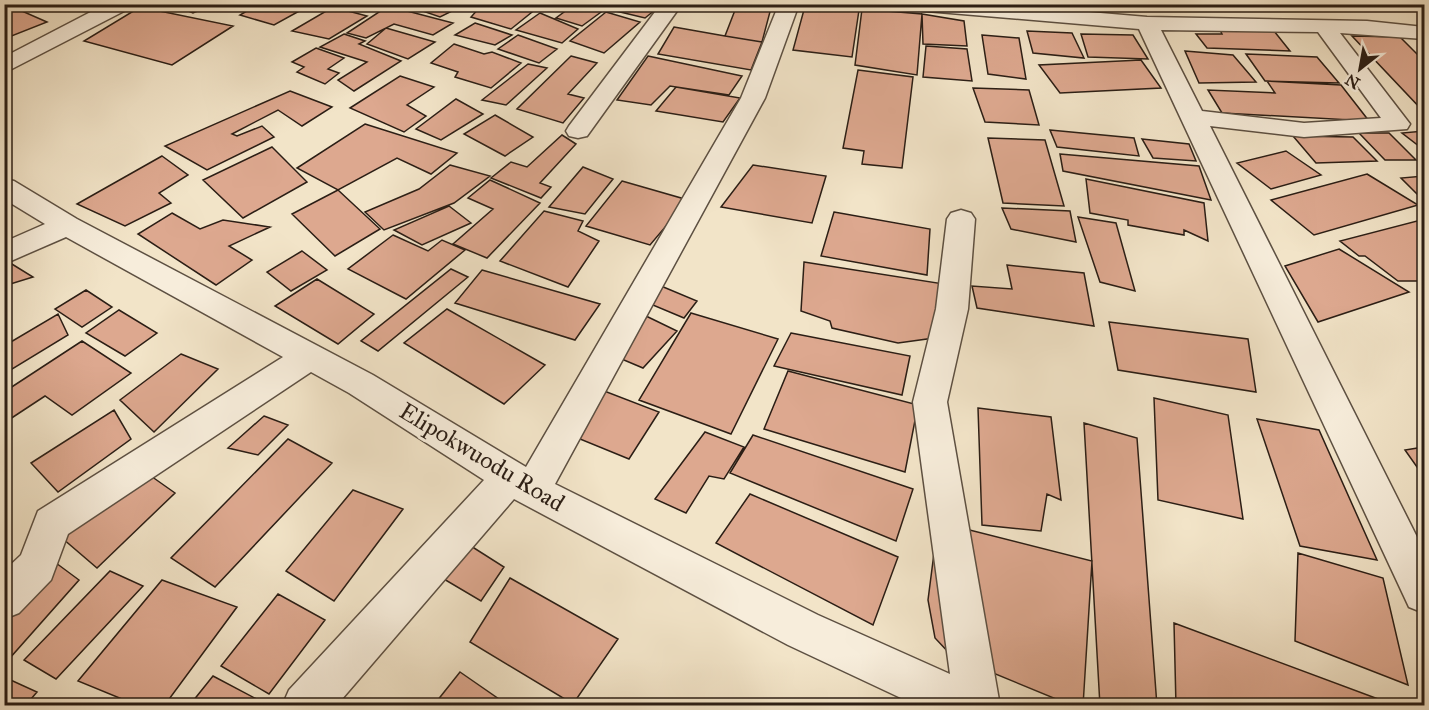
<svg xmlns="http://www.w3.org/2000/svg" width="1429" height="710" viewBox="0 0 1429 710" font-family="'IM FELL Great Primer',serif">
	<rect width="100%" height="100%" fill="#f2e4c8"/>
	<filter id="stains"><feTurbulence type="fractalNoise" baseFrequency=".00333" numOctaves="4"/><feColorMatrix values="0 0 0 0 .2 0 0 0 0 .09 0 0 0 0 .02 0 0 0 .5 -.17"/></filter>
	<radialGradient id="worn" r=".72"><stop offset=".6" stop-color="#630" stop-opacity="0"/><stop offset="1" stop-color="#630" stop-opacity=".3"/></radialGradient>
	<!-- building -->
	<path fill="#dda88f" stroke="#2b1e15" stroke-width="1.5" d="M4,4H6L47,22L4,39Z
		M171,4H214L193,13Z
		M259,4H312L274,25L240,15Z
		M410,4H471L464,10L458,8L440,17L408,6Z
		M513,4H542L511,29L471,17L480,7L504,11Z
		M575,4H612L582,26L556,18Z
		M619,4H655L660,6L645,18L612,10Z
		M1241,4H1301L1307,11L1246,10Z
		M737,5L771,8L762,42L725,36Z
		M388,6L453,23L433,35L394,24L366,38L347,33Z
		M805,6L859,10L852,57L793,50Z
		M140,7L233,26L172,65L84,41Z
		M333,7L367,16L329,39L292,31Z
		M862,9L922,14L917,75L855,65Z
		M606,12L640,22L604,53L570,41Z
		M540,13L578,29L562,43L516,30Z
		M922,14L964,21L967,46L923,44Z
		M475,23L512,35L495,45L455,35Z
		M1217,24L1274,31L1290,51L1207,48L1196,34H1222Z
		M674,27L725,36L762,42L751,70L658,54Z
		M386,28L435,42L408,59L367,44Z
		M1027,31L1072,33L1084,58L1033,53Z
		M344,34L365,41L359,44L401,61L354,91L338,80L367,62L320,47Z
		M1081,34L1133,35L1148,59L1088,57Z
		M518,35L557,49L539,63L498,49Z
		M982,35L1019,38L1026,79L988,74Z
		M1352,36L1400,37L1424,61V112Z
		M454,44L484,54L492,52L521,63L491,88L455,77L458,72L431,63Z
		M926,46L967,49L972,81L923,77Z
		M316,48L344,58L328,69L339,73L325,84L297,72L304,67L292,62Z
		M1185,51L1233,55L1256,82L1199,83Z
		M1246,54L1317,57L1339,83L1265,81Z
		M571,56L597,63L568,94L584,98L563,123L517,109Z
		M648,56L742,76L729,95L670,86L651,105L617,100Z
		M1141,60L1161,88L1060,93L1039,65Z
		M528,64L547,68L506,105L482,100Z
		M858,70L913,77L902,168L862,164L864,151L843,148Z
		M400,76L434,87L407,105L426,116L404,132L350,108Z
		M1267,81L1341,85L1369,121L1222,113L1208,90L1275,93Z
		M676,87L740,98L723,122L656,111Z
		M973,88L1029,90L1039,125L985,122Z
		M290,91L332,107L302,126L278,110L232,134L237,136L262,126L274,137L207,170L165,146Z
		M456,99L483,114L441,140L416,129Z
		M495,115L533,137L505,156L464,134Z
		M365,124L457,153L431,174L397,158L338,190L297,168Z
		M1050,130L1134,138L1139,156L1057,147Z
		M1424,131V150L1402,133Z
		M1359,133H1389L1416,160H1385Z
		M562,135L576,144L540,183L551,187L541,198L491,178L511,162L527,167Z
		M1293,136L1353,137L1377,161L1316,163Z
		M988,138L1045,140L1064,206L1003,203Z
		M1142,139L1189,144L1196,161L1153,158Z
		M272,147L307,182L243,218L203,180Z
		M1286,151L1321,175L1271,189L1237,163Z
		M1060,154L1199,166L1211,200L1063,171Z
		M162,156L188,175L159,193L171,203L125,226L77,204Z
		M450,165L490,176L454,203L384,230L365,212L419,189Z
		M753,165L826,176L812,223L721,207Z
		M583,167L613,179L585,214L549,207Z
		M1367,174L1418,205L1314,235L1271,200Z
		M1424,176V201L1401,178Z
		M1086,179L1204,203L1208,241L1184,230V235L1128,225V220L1090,213Z
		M490,180L540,203L487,258L453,244L493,209L468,198Z
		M622,181L688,200L650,245L586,226Z
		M338,190L380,229L335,256L292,214Z
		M449,206L471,223L422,245L394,230Z
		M1002,208L1070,211L1076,242L1011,229Z
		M544,211L583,221L578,231L599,241L568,287L500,261Z
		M834,212L930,229L927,275L821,256Z
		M172,213L200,229L223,220L270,227L229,246L252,260L216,285L138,234Z
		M1078,217L1116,223L1135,291L1100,282Z
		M1417,221L1424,227V281H1398L1365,256H1359L1340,241Z
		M393,235L428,251L442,240L465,250L406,299L348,269Z
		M1339,249L1409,292L1318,322L1285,266Z
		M302,251L327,270L291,291L267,272Z
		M7,261L33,277L4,286Z
		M804,262L944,284L934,338L898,343L832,328L830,321L801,311Z
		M1007,265L1084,273L1094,326L977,308L972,286L1012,289Z
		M451,269L468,277L378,351L361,341Z
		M482,270L600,304L575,340L455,303Z
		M317,279L374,314L338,344L275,306Z
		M661,286L697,301L684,318L648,303Z
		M86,290L112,307L82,327L55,309Z
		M447,309L545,365L504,404L404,343Z
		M119,310L157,333L125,356L86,333Z
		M691,313L778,339L731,434L639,400Z
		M58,314L68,335L4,374V346Z
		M646,316L677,331L643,368L612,355Z
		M1109,322L1248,339L1256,392L1118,370Z
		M791,333L910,356L902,395L774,366Z
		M82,341L131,373L72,415L45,396L4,423V392Z
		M181,354L218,369L154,432L120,400Z
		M788,371L918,405L905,472L764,429Z
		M586,384L659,412L629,459L553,428Z
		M1154,398L1228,415L1243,519L1158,500Z
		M978,408L1051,417L1061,500L1047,494L1041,531L982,525Z
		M114,410L131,439L58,492L31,463Z
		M264,416L288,425L258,455L228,448Z
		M1257,419L1319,430L1377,560L1300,546Z
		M1084,423L1137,438L1157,706H1100Z
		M705,432L744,447L724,479L709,476L686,513L655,499Z
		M753,435L913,489L896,541L730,473Z
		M288,439L332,463L215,587L171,558Z
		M1424,447V477L1405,450Z
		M141,469L175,493L97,568L62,538Z
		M353,490L403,509L334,601L286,571Z
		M750,494L898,557L873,625L716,543Z
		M938,522L1092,561L1083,706H1073L952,656L935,638L928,600Z
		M441,527L504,567L481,601L410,559Z
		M1298,553L1383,578L1408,685L1295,641Z
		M56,563L79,580L9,659L4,653V616Z
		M110,571L143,586L56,679L24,660Z
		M510,578L618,639L573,704L470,642Z
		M162,580L237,607L164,706H139L78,681Z
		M278,594L325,620L269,694L221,666Z
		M1174,623L1397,706H1176Z
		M460,672L509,706H443L437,701Z
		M213,676L264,703L189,706Z
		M4,677L37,692L25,706H4Z"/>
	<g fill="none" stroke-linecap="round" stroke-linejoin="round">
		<defs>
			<path id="minor" d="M106,4H133L130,8L4,73V57Z
				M661,4H682L587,136L578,138L569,136L566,131L569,126Z
				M779,4H799L765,98L555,484L818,615L950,674L913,402L936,309L947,219L951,213L961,210L971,213L975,219L968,309L947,402L1000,706H918L788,645L514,499L336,706H282L289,690L484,480L349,393L311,372L68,534L51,580L19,613L4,619V571L21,555L38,511L283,357L66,237L4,264V242L45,224L4,199V179L14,181L77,219L373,375L526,467L741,98Z
				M904,4H996L1147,17L1367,21L1424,27V39L1340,33L1410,124L1407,129L1304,137L1210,126L1424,551V613L1409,607L1139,29L914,10ZM1161,30L1318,32L1381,118L1304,123L1202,111Z"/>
		</defs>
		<!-- minor casing -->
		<use href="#minor" stroke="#5d5042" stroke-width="3"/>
		<!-- minor -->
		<use href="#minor" fill="#f7eddb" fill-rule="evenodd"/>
	</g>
	<g text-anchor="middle" stroke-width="6" stroke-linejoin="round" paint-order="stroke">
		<!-- street labels -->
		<g font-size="24" fill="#2b1e15" stroke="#f7eddb">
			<text transform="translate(482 457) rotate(31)" y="8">Elipokwuodu Road</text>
		</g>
	</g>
	<!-- margin -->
	<rect width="1429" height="710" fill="none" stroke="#f2e4c8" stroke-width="24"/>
	<rect x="6" y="6" width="1417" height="698" fill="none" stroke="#2b1e15" stroke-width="3"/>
	<rect x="12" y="12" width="1405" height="686" fill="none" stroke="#2b1e15" stroke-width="1.5"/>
	<!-- north arrow -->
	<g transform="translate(1360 69) rotate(211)" stroke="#f7eddb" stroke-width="4.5" paint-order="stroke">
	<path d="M0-4.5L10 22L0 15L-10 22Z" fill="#2b1e15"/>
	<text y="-9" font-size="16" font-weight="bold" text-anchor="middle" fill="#2b1e15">N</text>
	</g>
	<rect width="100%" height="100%" filter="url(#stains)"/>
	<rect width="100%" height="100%" fill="url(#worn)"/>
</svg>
